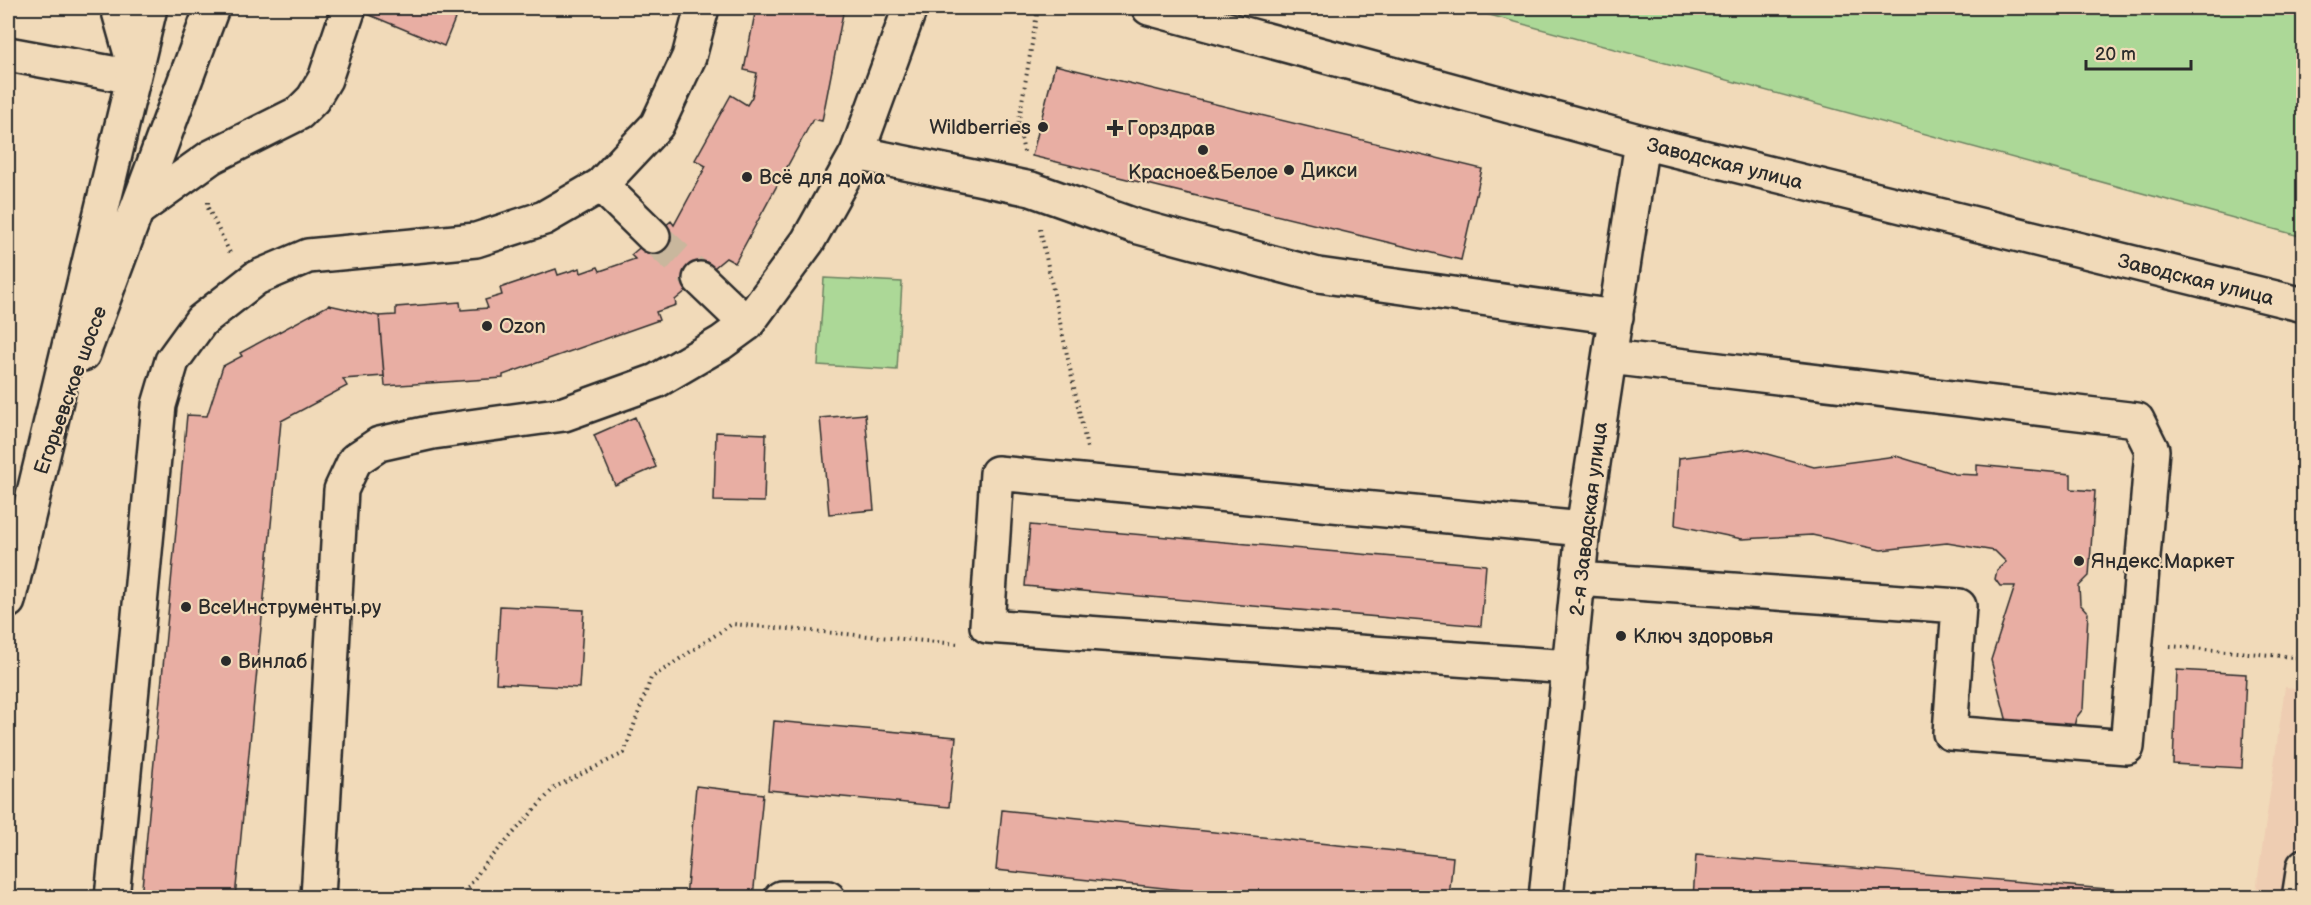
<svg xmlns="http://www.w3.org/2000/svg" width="2311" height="905" viewBox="0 0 2311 905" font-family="'Balsamiq Sans',sans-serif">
	<rect width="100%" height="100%" fill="#f1dab9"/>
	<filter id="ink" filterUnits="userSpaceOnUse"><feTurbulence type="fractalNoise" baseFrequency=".0167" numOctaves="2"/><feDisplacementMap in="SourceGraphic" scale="12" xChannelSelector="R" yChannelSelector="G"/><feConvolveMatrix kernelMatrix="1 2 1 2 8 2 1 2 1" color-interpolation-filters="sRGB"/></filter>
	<g filter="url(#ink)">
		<!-- built -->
		<path fill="#eecdb2" d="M2285,687L2303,689V897L2255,898Z"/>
		<!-- green -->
		<path fill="#acd897" stroke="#6c8261" stroke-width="1.5" d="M1464,8H2303V237Z
			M824,278L902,282L897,370L818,365Z"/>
		<!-- building -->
		<path fill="#e8aea3" stroke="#2b2b2b" stroke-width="1.5" d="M353,8H456L459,9L444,46Z
			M756,8H844L822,121L813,119L735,263L726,258L675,300L676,305L656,312L659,320L503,375V378L385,386L379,316L396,315V307L460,302L461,310L488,308L485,300L502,295L500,288L556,269L558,275L580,268L581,273L598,267L600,271L635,259L631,255L671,221L674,225L706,166L695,160L731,95L747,105L752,97L757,73L744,70Z
			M1055,65L1482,169L1461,260L1032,156Z
			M329,305L379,316L384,376L343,379L347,386L281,421L235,898H141L187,415L207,416L223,366L242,356L240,353Z
			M865,414L874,510L829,514L820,418Z
			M635,417L656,467L615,485L594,435Z
			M716,432L766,434L764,502L714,501Z
			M1749,449L1814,467L1896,456L1955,474L1977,475V465L2071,474V489L2095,491L2089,576L2079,586L2080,604L2088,613L2083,709L2076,718L2073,731L2008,726L1991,660L2015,586H2000L1995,579L1997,570L2006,562L1995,551L1947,543L1881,550L1812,535L1742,539L1675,525L1679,458Z
			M1030,525L1486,565L1481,626L1025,586Z
			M500,606L584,610L579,688L496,683Z
			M2177,670L2246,674L2242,768L2173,764Z
			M774,721L956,737L949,807L768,790Z
			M696,786L763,794L753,898H686Z
			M1002,810L1453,857L1449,898H1258L996,870Z
			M1696,855L2143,892V898H1693Z"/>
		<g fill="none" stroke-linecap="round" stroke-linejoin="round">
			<!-- minor-tunnel -->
			<path stroke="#c9b79d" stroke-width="33" stroke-dasharray="33 16" stroke-linecap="butt" d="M653,236L700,279"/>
			<defs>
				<path id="minor" d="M118,8L135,68
					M1149,8L1642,142L2304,305
					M8,54L133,77
					M857,153L1031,189L1135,226L1318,275L1616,317
					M601,185L653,236
					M137,210L211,157L299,113L313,99L325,79L349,8
					M700,279L747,324
					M1578,579L1959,606L1950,733L2127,747L2152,450L2137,420L1610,357
					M1570,667L987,626L997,473L1583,529
					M112,898L159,405L172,361L201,321L256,278L308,256L476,240L544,218L601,185L657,125L689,57L702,8
					M318,898L341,490L355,460L379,444L433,432L564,414L656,381L721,343L747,324L808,241L857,153L910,8
					M781,898H828
					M1546,898L1583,529L1642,142
					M2299,898L2304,866"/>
				<path id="major" d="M83,354L212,8
					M8,601L150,8"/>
			</defs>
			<!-- minor casing -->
			<use href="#minor" stroke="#2b2b2b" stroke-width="38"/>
			<!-- major casing -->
			<use href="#major" stroke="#2b2b2b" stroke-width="38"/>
			<!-- path -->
			<path stroke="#2b2b2b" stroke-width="4" stroke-dasharray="1.5 4.5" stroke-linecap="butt" d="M1024,152L1018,125L1038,8
				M208,202V208L231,255
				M1040,229L1087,448
				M2170,646L2304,658
				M461,898L481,869L555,787L624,753L651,678L732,624L959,644"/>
			<!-- minor -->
			<use href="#minor" stroke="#f1dab9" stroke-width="33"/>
			<!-- major -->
			<use href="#major" stroke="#f1dab9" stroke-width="33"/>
		</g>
	</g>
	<!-- markers -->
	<g fill="#2b2b2b" stroke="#f1dab9" stroke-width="2">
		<circle cx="1043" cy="127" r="6"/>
		<path d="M1112 119h6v6h6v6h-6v6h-6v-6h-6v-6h6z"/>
		<circle cx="1203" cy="150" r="6"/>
		<circle cx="1289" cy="170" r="6"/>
		<circle cx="747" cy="177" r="6"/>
		<circle cx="487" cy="326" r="6"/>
		<circle cx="2079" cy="561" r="6"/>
		<circle cx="186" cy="607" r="6"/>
		<circle cx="1621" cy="636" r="6"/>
		<circle cx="226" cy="661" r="6"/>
	</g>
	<g text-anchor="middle" stroke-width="4.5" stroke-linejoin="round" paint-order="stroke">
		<!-- poi labels -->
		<g font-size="20" fill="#2b2b2b" stroke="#f1dab9" text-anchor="start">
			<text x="1031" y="134" text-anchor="end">Wildberries</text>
			<text x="1127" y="135">Горздрав</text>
			<text x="1301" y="177">Дикси</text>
			<text x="1203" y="179" text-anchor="middle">Красное&amp;Белое</text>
			<text x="759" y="184">Всё для дома</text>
			<text x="499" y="333">Ozon</text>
			<text x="2091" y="568">Яндекс.Маркет</text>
			<text x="198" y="614">ВсеИнструменты.ру</text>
			<text x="1633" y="643">Ключ здоровья</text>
			<text x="238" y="668">Винлаб</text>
		</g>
		<!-- street labels -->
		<g font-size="20" fill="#2b2b2b" stroke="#f1dab9">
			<text transform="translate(1725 163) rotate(14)" y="7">Заводская улица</text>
			<text transform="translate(2196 279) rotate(14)" y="7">Заводская улица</text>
			<text transform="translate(70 390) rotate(-70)" y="7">Егорьевское шоссе</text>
			<text transform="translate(1588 519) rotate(-83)" y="7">2-я Заводская улица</text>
		</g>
	</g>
	<!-- margin -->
	<rect width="2311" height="905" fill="none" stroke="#f1dab9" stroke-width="30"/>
	<rect x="15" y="15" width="2281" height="875" fill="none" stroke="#2b2b2b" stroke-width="2" filter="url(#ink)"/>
	<!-- scale -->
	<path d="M2086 60v9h105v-9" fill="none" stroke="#2b2b2b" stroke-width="3"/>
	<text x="2095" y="60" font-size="18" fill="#2b2b2b" stroke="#f1dab9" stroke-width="4.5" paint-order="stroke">20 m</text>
</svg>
